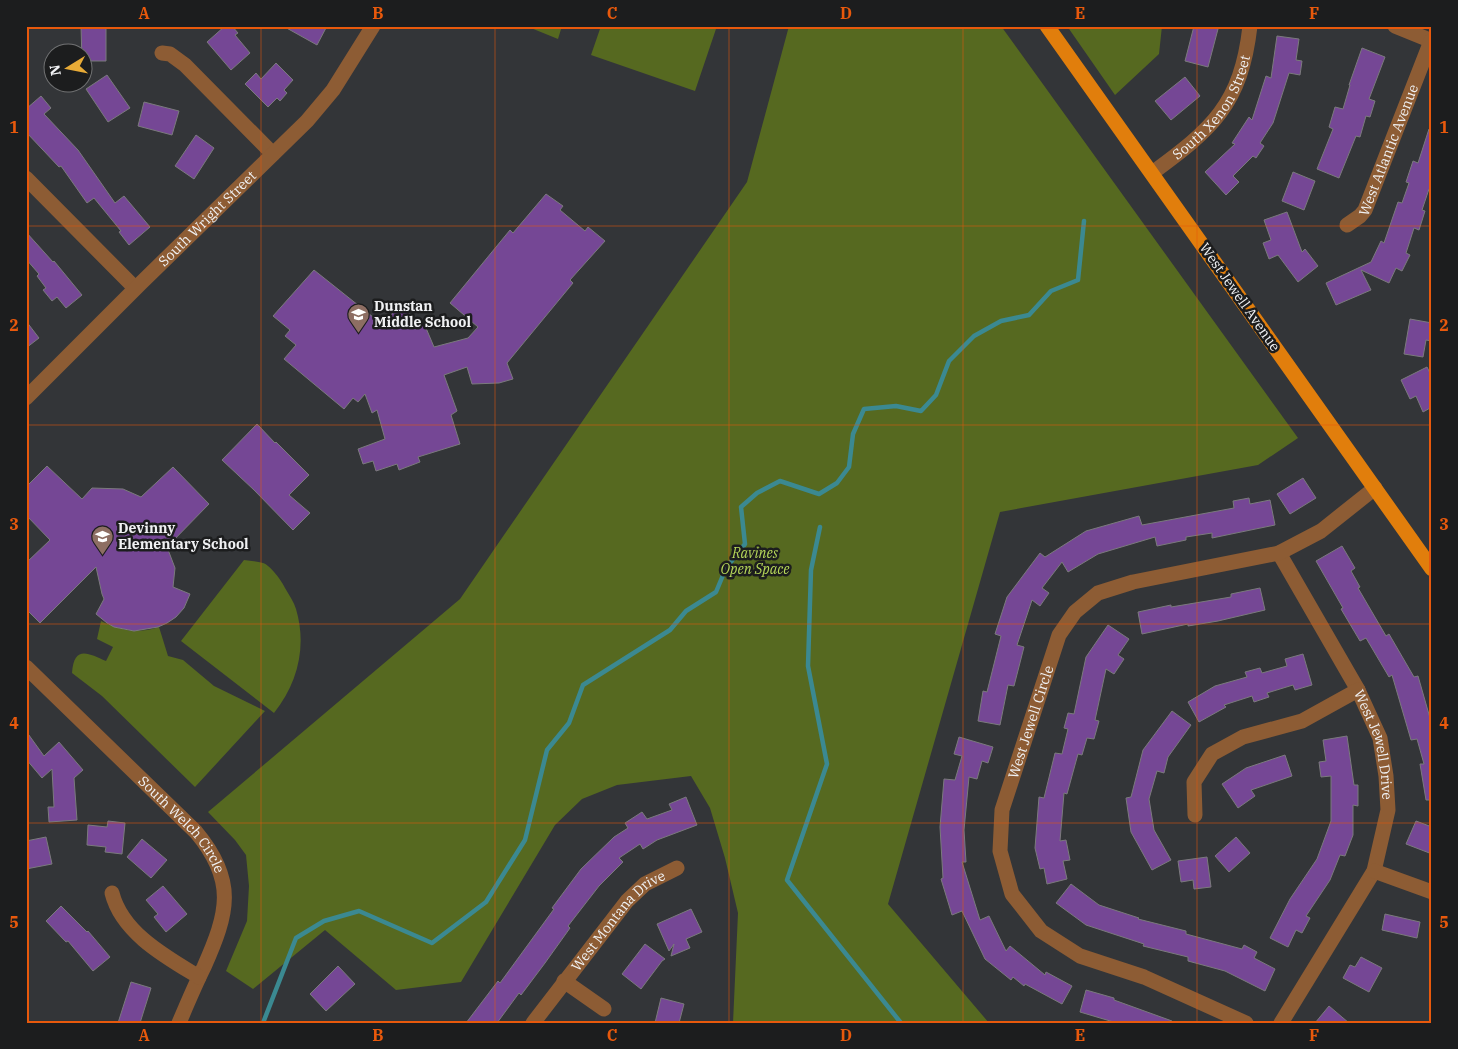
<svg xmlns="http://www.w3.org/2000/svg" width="1458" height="1049" viewBox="0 0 1458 1049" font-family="'IBM Plex Serif',serif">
	<rect width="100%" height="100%" fill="#333538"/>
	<!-- green -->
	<path fill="#566920" d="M526,26H562L558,39Z
		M601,26H717L695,91L591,55Z
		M789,26H1001L1298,438L1258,465L1000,512L888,904L989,1023H733L738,913L725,858L710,808L691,776L617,785L582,799L555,825L461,982L396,990L325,930L253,989L226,971L247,921L249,886L246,855L235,840L208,812L460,599L747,182Z
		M1067,26H1162L1159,54L1115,95Z
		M244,560C250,561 257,561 263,563C270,565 282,581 285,588C289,595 294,602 296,609C307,646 298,683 274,713L181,641Z
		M101,621C122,631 137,634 159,627L168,656L183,660L214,686L265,711L195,787L102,696L72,673C74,645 88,653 106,661L113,647L97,639Z"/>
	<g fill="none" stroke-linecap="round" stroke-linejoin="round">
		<!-- stream -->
		<path stroke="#3b8991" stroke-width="4.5" d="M820,527L811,570L808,666L827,764L787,880L901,1023
			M263,1023L296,938L324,921L359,911L432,943L486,902L525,840L547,750L569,723L583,685L670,630L686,611L716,592L726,568L745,544L741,507L757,493L780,481L819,494L837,483L849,467L853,434L864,409L896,406L921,411L936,395L949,361L974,336L1001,321L1029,315L1051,291L1078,280L1084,221"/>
	</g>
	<!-- building -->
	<path fill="#754795" stroke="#7b7a7d" d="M81,26H106V61H82Z
		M225,26H232L238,33L235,35L250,53L231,70L207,42Z
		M283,26H327L317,45Z
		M1194,26H1206L1218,29L1208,67L1185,61Z
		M1277,36L1299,39L1296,60L1302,61L1300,75L1289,73L1273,123L1260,143L1264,146L1256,158L1253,156L1233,176L1239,182L1226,195L1205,172L1235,144L1232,143L1249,117L1252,120L1266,76L1271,78Z
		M1362,48L1385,57L1369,99L1375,101L1370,117L1366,116L1360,137L1356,136L1339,178L1317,169L1333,129L1329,127L1335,107L1343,109L1350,85H1349Z
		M276,63L293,80L284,90L287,93L280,101L277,98L268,107L245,84L256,73L261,79Z
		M107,75L130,108L108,122L86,89Z
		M1185,77L1200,96L1171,120L1155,101Z
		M41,96L51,108L44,114L78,150L115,203L124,196L150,227L129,245L119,232L121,231L94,198L87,203L61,166L59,167L26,132V109Z
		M144,102L179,111L172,135L138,126Z
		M1429,129H1432V190L1429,189L1422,210L1425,211L1419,230L1414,228L1406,253L1410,255L1402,271L1396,268L1389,283L1361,270L1371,290L1336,305L1326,283L1371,262L1381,241L1384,243L1398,202L1402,203L1409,183L1406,182L1413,161L1418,163Z
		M196,135L214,148L194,179L175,166Z
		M1293,172L1315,181L1304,210L1282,201Z
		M546,194L563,206L560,210L585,231L588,227L605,241L570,280L573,283L507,363L513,379L499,383L472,384L467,367L444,375L457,411L451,415L460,444L418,457L420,462L399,470L397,464L376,471L373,461L363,464L358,449L385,439L377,410L372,413L365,394L358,402L353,398L344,409L284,359L296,345L285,336L290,330L273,316L314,270L383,325L399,305L426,328L434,347L468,338L478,327L450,303L510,230L513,233Z
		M1287,212L1302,252L1305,249L1318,266L1298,282L1278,255L1269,259L1263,243L1271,240L1264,220Z
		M26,232L53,262L54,261L82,295L66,308L57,297L52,301L43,290L46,288L37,276L39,274L26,259Z
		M1410,319L1432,323V341L1426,340L1423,357L1404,354Z
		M26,321L39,338L26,348Z
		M1427,367L1432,377V407L1423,412L1416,396L1410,399L1401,380Z
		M257,424L275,443L276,442L309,475L289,495L310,513L293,530L254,490L222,460Z
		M47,466L82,499L92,488L123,489L141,497L173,467L209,504L167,547L175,568L173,587L190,594L184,608L176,617L167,623L158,627L134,631L114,627L107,623L96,614L104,599L102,594L96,567L40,623L26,609V563L50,540L26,515V487Z
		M1303,478L1316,498L1290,514L1277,494Z
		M1249,498L1250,504L1270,500L1275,525L1212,538V533L1186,537V540L1157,546L1155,537L1098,554L1068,572L1062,562L1042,588L1049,593L1040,606L1032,600L1017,645L1024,647L1014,686L1008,685L1000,725L978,721L983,691L987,692L1001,636L995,634L1007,597L1040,553L1045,557L1086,531L1139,516L1142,525L1234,508L1233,501Z
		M1342,546L1355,568L1351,571L1360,587L1358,588L1386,636L1389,634L1414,677L1418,676L1430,718L1432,717V800H1426L1420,764H1424L1417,739L1411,740L1392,675L1389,677L1366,638L1360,641L1341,609L1343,608L1316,561Z
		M1260,588L1265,610L1218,621L1188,626V624L1142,634L1138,612L1171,605V607L1231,597V594Z
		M1108,625L1129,639L1118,655L1124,659L1114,674L1106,669L1095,720L1099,721L1094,739L1087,738L1082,755L1078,754L1067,794L1064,793L1060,841L1066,840L1070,860L1063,861L1067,879L1047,884L1044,868L1040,869L1035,848L1039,797L1044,798L1055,753L1062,754L1068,729L1064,728L1068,713L1074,714L1086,657Z
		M1303,654L1312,685L1295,690L1293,685L1267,693L1269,697L1254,702L1252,696L1224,705L1226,707L1199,722L1188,702L1215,686L1247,677L1245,672L1260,668L1262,673L1287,666L1285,659Z
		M1172,711L1191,725L1168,757L1164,773L1157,771L1149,799L1154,830L1171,860L1152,870L1131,832L1126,798L1131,797L1143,750Z
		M26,731L44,756L59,742L83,770L74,778L77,820L49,822L48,807H54L52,769L42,778L26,759Z
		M1347,736L1354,785H1358V806L1353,805V835L1345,856L1340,855L1330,880L1306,916L1310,918L1302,933L1296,930L1288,947L1270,938L1290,899L1317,859L1331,821V776L1321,777L1319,762L1326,761L1323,740Z
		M959,737L993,747L988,763L982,761L977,779L969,777L964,830L966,862H962L980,920L989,916L1006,951L1010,946L1045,975L1046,972L1072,986L1062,1004L1025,984L1024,986L1013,977L1011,980L985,959L962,911L952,915L941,879L943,878L940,827L944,779L955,780L962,756L954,754Z
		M1285,755L1292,776L1251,790L1255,796L1238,808L1222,784L1246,768Z
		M686,797L697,825L657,840L643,849L640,844L619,858L623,862L599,886L568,926L570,928L545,963L521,995L519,993L497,1023H466L498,981L500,983L554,909L552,908L581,869L614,837L628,828L625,823L642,812L647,819L672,810L669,804Z
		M108,821L125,823L122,854L105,852L106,847L87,845L88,825L107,827Z
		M1416,821L1432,827V854L1406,844Z
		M46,837L52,864L26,869V841Z
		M1236,837L1250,853L1229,872L1215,856Z
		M142,839L167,860L151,878L127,857Z
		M1207,857L1211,887L1194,889L1193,880L1181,882L1178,861Z
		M1071,884L1099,905L1139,918L1138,919L1186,931V934L1242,949L1244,945L1257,952L1254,958L1275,969L1265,991L1225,971L1188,961V957L1143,946L1144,944L1086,925L1056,903Z
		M163,886L187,914L166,932L154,917L158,914L146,900Z
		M61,906L87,932L88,931L110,957L93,971L68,941L66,942L46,921Z
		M691,909L702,932L686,939L690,948L671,956L674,944L669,951L657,924Z
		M1385,914L1420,922L1417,938L1382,930Z
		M645,944L665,959L662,961L641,989L622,974Z
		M1361,957L1382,968L1369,992L1343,978L1350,965L1355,967Z
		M338,966L355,984L326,1011L310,994Z
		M131,982L151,988L140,1023H118Z
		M1086,990L1114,998V1000L1172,1021V1023H1117L1080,1012Z
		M661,998L684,1004L679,1023H655Z
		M1329,1006L1349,1023H1315Z"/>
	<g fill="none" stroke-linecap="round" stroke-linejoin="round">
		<!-- minor -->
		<g stroke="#8d5c34" stroke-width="15">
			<path d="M1395,26L1432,41"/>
			<path d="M162,53L170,54L185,65L273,154"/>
			<path id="s1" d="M1152,173C1212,129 1241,105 1250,26"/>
			<path d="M26,178L135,288"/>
			<path id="s2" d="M1347,225L1360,216L1365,210L1431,41"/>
			<path id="s3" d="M26,398L141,283L307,121L333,90L373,26"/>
			<path id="s4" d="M1279,553L1358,690L1380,738L1386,776L1388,810L1374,871L1281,1023"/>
			<path id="s5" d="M26,667L196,832C237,881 228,913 204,967C195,985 187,1004 179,1023"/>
			<path d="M1195,815L1194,782L1212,754L1243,737L1302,721L1358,690"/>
			<path d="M1374,871L1432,892"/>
			<path d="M112,893C122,933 166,957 199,977"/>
			<path d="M564,981L604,1009"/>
			<path id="s6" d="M533,1023L627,901L645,884L677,868"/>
			<path id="s7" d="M1246,1023L1144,977L1080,956L1041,931L1012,894L1000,851L1002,810L1059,635L1075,612L1098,593L1133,582L1279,553L1321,531L1375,488"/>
		</g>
		<!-- major -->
		<path stroke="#e17e0c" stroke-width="15" d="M1047,26L1432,569"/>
	</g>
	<!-- grid -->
	<path fill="none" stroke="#e8590c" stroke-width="1" stroke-opacity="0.55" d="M261,26V1023M495,26V1023M729,26V1023M963,26V1023M1197,26V1023M26,226H1432M26,425H1432M26,624H1432M26,823H1432"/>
	<!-- icons -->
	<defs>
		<symbol id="school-pin" viewBox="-11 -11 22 30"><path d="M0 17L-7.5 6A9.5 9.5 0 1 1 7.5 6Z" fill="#8d6e63" stroke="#1c1d1e"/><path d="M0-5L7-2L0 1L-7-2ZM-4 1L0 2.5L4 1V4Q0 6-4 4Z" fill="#fff"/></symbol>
	</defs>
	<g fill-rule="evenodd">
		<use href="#school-pin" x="346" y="302" width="25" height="34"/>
		<use href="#school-pin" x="90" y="524" width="25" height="34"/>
	</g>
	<g text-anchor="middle" stroke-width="5" stroke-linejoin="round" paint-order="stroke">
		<!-- street labels -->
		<g font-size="14" fill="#f0f1f3" stroke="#1c1d1e">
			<text dy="5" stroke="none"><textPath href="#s1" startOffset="91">South Xenon Street</textPath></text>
			<text dy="5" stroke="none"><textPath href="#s2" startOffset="88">West Atlantic Avenue</textPath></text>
			<text dy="5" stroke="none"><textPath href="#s3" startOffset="255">South Wright Street</textPath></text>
			<text transform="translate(1240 297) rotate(55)" y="5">West Jewell Avenue</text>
			<text dy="5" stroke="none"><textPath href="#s7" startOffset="451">West Jewell Circle</textPath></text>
			<text dy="5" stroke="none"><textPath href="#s4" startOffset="216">West Jewell Drive</textPath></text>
			<text dy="5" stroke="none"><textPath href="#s5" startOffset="222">South Welch Circle</textPath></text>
			<text dy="5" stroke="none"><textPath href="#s6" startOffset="134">West Montana Drive</textPath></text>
		</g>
		<!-- poi labels -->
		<g font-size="14" font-weight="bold" fill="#f0f1f3" stroke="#1c1d1e" text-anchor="start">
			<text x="374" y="311">Dunstan<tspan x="374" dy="16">Middle School</tspan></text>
			<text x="118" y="533">Devinny<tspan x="118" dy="16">Elementary School</tspan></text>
		</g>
		<!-- park labels -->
		<g font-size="14" font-style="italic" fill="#b7d95a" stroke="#1c1d1e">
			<text x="755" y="558">Ravines<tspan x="755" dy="16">Open Space</tspan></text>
		</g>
	</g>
	<!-- border -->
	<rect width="1458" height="1049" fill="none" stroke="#1c1d1e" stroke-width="55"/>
	<!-- north arrow -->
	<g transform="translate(68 68) rotate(260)"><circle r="24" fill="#1c1d1e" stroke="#717273"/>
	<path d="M0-4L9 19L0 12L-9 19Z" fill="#e8ab37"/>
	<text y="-8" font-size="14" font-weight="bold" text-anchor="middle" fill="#f0f1f3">N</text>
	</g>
	<rect x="28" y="28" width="1402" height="994" fill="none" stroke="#e8590c" stroke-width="2"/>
	<g font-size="16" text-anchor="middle" font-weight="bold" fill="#e8590c">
		<text x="144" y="19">A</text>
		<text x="378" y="19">B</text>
		<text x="612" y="19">C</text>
		<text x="846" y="19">D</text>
		<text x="1080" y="19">E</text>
		<text x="1314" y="19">F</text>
		<text x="14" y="133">1</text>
		<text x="1444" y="133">1</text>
		<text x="14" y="331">2</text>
		<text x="1444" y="331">2</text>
		<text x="14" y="530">3</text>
		<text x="1444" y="530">3</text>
		<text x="14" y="729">4</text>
		<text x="1444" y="729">4</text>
		<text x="14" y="928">5</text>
		<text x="1444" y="928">5</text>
		<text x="144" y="1041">A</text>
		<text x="378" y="1041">B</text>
		<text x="612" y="1041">C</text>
		<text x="846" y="1041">D</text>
		<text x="1080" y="1041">E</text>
		<text x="1314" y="1041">F</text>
	</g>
</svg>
